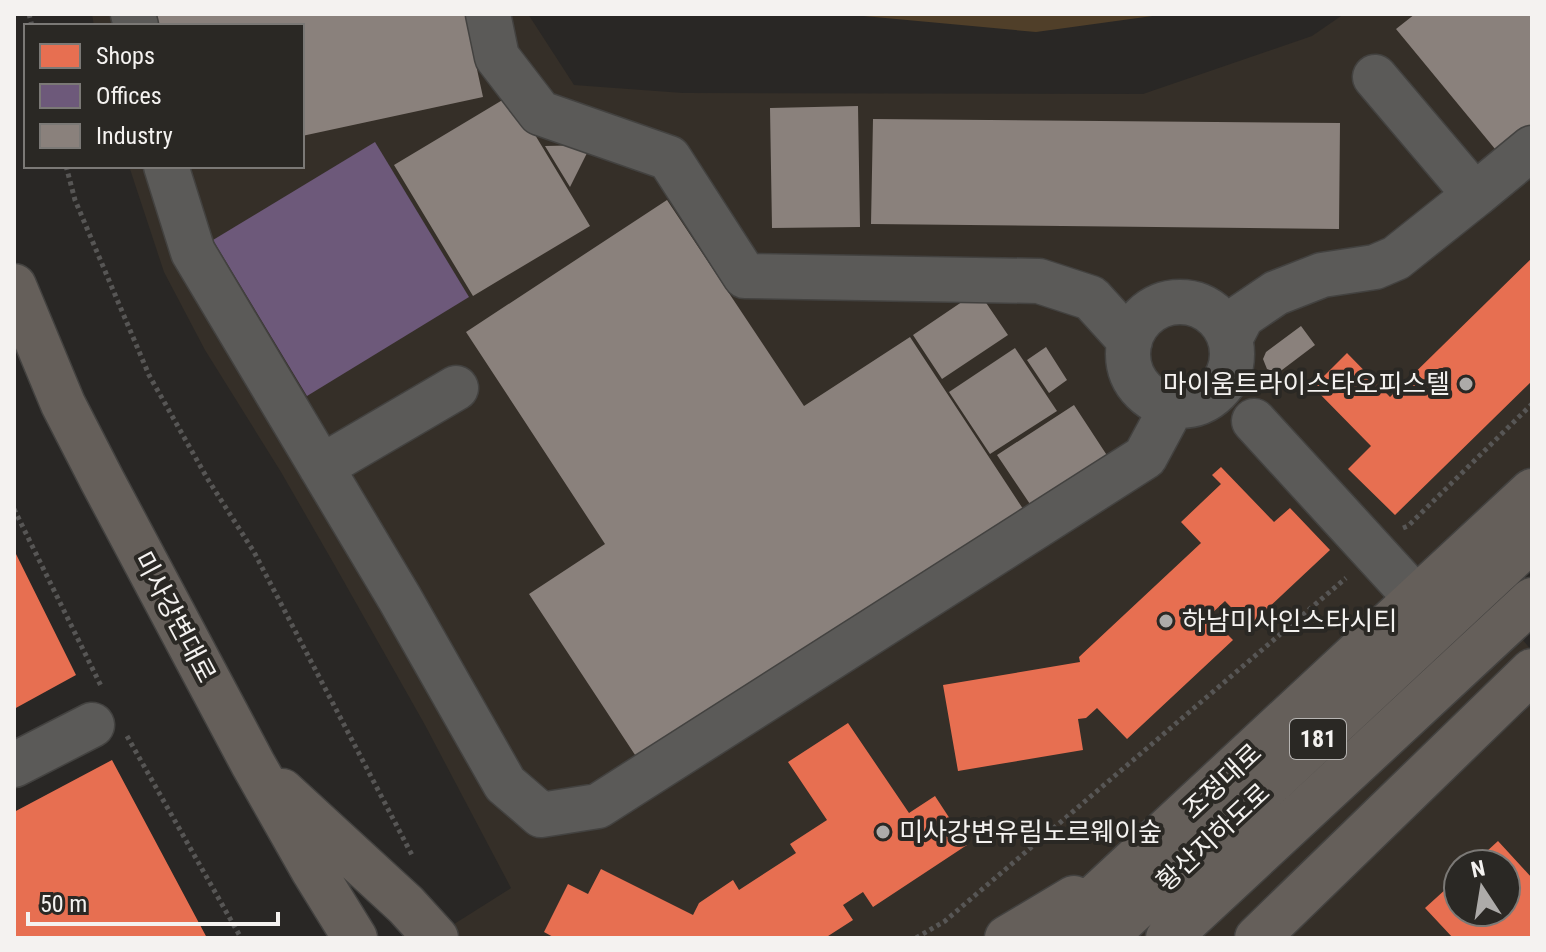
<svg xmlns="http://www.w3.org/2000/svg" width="1546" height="952" viewBox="0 0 1546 952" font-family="'Roboto Condensed','Noto Sans KR',sans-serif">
	<rect width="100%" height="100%" fill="#292725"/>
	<!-- built -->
	<path fill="#352f28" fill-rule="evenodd" d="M92,14H528L574,85L683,93L1143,94L1312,36L1344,14H1532V556L1489,599L1532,651V938H432L511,888L425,725L334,564L281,472L205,350L164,272L129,166H302V26H94ZM1458,864H1506V912H1458Z"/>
	<!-- green -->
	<path fill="#503f29" d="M842,14H1167L1036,32Z"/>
	<!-- shops -->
	<path fill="#e76f51" d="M1532,258V381L1395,515L1348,469L1371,446L1313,387L1347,353L1390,397Z
		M1221,467L1274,522L1290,508L1330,550L1249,626L1225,601L1209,616L1233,640L1127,739L1097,708L1086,718L1078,719L1083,750L958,771L943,685L1080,662L1079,657L1201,543L1181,522L1221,484L1212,475Z
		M14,550L76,675L14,709Z
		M848,723L909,813L935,796L967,845L873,907L863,892L843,905L853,920L825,938H555L544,932L568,884L588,894L601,869L693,915L699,903L733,880L739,890L796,853L790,844L827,820L788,762Z
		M112,760L207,938H14V812Z
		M1498,841L1532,878V938H1453L1425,908L1458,878V912H1506V864H1473Z"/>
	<!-- offices -->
	<path fill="#6d597a" d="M375,142L469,297L307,396L213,240Z"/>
	<!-- industry -->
	<path fill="#8a817c" d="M152,14H465L483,97L302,136V26H155Z
		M1415,14H1532V128L1500,155L1396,29Z
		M511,95L590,226L473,296L394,165Z
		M858,106L860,227L772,228L770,108Z
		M873,119L1340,123L1339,229L871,224Z
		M591,145L570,187L545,146Z
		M667,200L804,406L910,337L1029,518L645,770L529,594L605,544L466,332Z
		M978,291L1008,335L942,379L913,335Z
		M1301,326L1315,345L1278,373L1267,369L1263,359L1266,352Z
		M1046,347L1067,380L1049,393L1027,360Z
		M1015,348L1057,411L990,454L949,392Z
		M1074,405L1112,463L1036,513L997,455Z"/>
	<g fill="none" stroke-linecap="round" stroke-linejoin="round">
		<defs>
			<path id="minor" d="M133,14L136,26
				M488,14L497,57L540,113L669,158L745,276L1039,281L1091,298L1130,341
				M166,166L193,252L400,599L505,784L541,815L598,806L1145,457L1173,405
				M1475,195L1532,148
				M1128 354a52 52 0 1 1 104 0a52 52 0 1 1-104 0Z
				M1230,339L1242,316L1276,293L1322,275L1375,267L1396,258L1475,195L1375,77
				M1254,421L1417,599
				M321,467L456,388
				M14,765L92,725"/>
			<path id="major" d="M14,286L63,404L102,480L253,764L313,870L355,938
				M282,791L406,905L436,938
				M1007,938L1074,898
				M1051,938L1532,491
				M1104,938L1532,539
				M1168,938L1532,600
				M1257,938L1532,671"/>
		</defs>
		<!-- minor casing -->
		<use href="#minor" stroke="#434240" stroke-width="47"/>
		<!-- major casing -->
		<use href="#major" stroke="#434240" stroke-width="47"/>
		<!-- path -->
		<path stroke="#575655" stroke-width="5" stroke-dasharray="4 4" stroke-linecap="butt" d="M29,14L32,26
			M66,166L75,200L149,375L207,478L254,552L413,857
			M14,509L102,688
			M1403,528L1408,526L1532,404
			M127,736L241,938
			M916,938L945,921L1346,578"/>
		<!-- minor -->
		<use href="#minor" stroke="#5b5a58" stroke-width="44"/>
		<!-- major -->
		<use href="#major" stroke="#655f5a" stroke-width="44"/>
	</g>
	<!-- markers -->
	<g fill="#adaba9" stroke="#2a2824" stroke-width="3">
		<circle cx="1466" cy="384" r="8"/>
		<circle cx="1166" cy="621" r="8"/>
		<circle cx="883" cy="832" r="8"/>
	</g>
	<g text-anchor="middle" stroke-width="8" stroke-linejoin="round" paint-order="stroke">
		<!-- shield labels -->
		<rect fill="#2a2824" stroke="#b7b5b3" stroke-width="2" x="1290" y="719" width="56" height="40" rx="6"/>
		<g font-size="24" font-weight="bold" fill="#f4f2f0">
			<text x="1318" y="747">181</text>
		</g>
		<!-- poi labels -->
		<g font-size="26" fill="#f4f2f0" stroke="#2a2824" text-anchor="start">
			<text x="1450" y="393" text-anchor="end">마이움트라이스타오피스텔</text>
			<text x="1182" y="630">하남미사인스타시티</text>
			<text x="899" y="841">미사강변유림노르웨이숲</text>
		</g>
		<!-- street labels -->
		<g font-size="26" fill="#f4f2f0" stroke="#2a2824">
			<text transform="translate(175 617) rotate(62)" y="9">미사강변대로</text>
			<text transform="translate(1222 781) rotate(-43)" y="9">조정대로</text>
			<text transform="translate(1213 837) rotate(-43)" y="9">황산지하도로</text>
		</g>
	</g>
	<!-- border -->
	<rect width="1546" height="952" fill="none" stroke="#f4f2f0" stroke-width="32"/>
	<!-- legend -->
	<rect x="24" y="24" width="280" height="144" fill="#2a2824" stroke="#7b7976" stroke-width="2"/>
	<rect x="40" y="44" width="40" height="24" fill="#e76f51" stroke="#7b7976" stroke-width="2"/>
	<text x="96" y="64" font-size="24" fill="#f4f2f0">Shops</text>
	<rect x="40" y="84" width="40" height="24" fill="#6d597a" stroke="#7b7976" stroke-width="2"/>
	<text x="96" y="104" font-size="24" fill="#f4f2f0">Offices</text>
	<rect x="40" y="124" width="40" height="24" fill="#8a817c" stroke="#7b7976" stroke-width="2"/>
	<text x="96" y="144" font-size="24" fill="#f4f2f0">Industry</text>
	<!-- north arrow -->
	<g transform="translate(1482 888) rotate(348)"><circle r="38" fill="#2a2824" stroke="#7b7976" stroke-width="2"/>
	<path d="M0-6L14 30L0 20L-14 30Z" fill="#adaba9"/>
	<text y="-12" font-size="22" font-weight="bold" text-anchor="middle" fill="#f4f2f0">N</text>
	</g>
	<!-- scale -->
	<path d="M28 912v12h250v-12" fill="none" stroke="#f4f2f0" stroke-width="4"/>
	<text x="40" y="912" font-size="24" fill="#f4f2f0" stroke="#2a2824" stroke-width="6" paint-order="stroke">50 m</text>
</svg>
